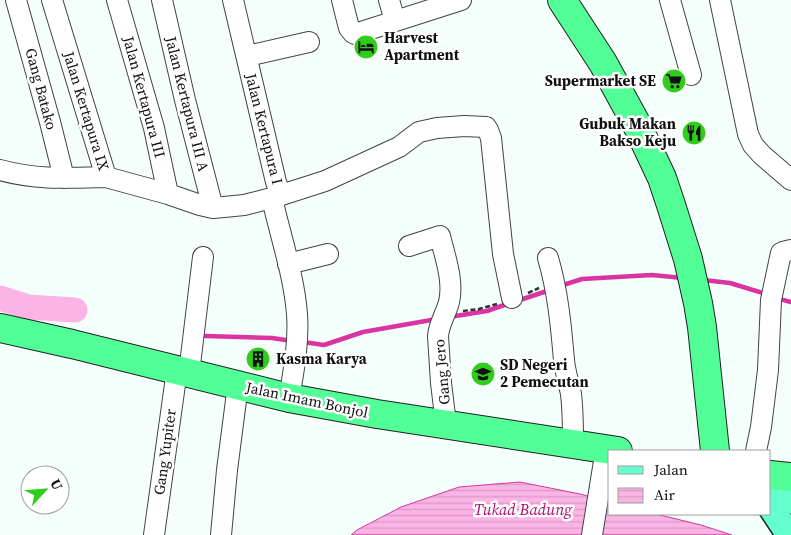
<svg xmlns="http://www.w3.org/2000/svg" width="791" height="535" viewBox="0 0 791 535" font-family="'Source Serif 4',serif">
	<defs>
		<pattern id="water-rules" width="6" height="5" patternUnits="userSpaceOnUse" patternTransform="scale(1.25)"><rect width="6" height="5" fill="#fbb4e5"/><path d="M0 2.5h6" fill="none" stroke="#d69ac3"/></pattern>
	</defs>
	<rect width="100%" height="100%" fill="#f4fffc"/>
	<!-- water -->
	<path fill="url(#water-rules)" stroke="#d934a2" d="M520,482L580,494L610,502V514H656L701,525L732,535H351L357,530L401,507L459,487Z"/>
	<g fill="none" stroke-linecap="round" stroke-linejoin="round">
		<!-- stream -->
		<path stroke="#d934a2" stroke-width="4.5" d="M703,280L730,283L766,294
			M560,286L582,279L652,275L683,278
			M776,298L791,302
			M517,301L550,290
			M449,317L487,311L510,303
			M205,336L272,338L292,341
			M303,342L324,345L363,332L437,319"/>
		<!-- river -->
		<path stroke="#fbb4e5" stroke-width="25" d="M0,298L28,307L75,310"/>
		<defs>
			<path id="minor" d="M16,0L50,122L64,178
				M117,0L154,128L168,194
				M162,0L185,100L213,208
				M233,0L276,182L281,195
				M342,0L349,28L353,33L355,34L461,0
				M389,0L395,21
				M670,0L691,75
				M720,0L748,134L753,145L762,155L791,180
				M247,56L309,42
				M0,170C36,180 68,178 106,177L52,0
				M106,177L168,194L200,205L213,208L224,207L244,205L272,198L325,181L399,147L419,132L437,128L464,126L486,127L488,130L491,138L503,254L512,298
				M272,198C280,235 294,275 297,314C299,342 294,370 289,398
				M409,246L440,236C445,257 454,281 449,302C446,314 439,323 438,336L441,383L446,424
				M548,258C558,292 561,326 564,360C565,372 569,383 571,394C573,411 573,427 573,444
				M288,264L328,254
				M189,373L203,257
				M756,451L761,427L768,370L771,300L781,253L783,252L791,250
				M154,535L177,370
				M221,535L227,470L238,385
				M592,535L606,449"/>
			<path id="major" d="M773,475L791,501
				M770,506L789,535"/>
			<path id="highway" d="M562,0L603,63L637,125L662,178L671,205L688,259L698,303L702,327L715,451
				M0,328L72,344L289,398L377,414L618,451
				M770,475L791,477"/>
		</defs>
		<!-- minor casing -->
		<use href="#minor" stroke="#434343" stroke-width="22"/>
		<!-- major casing -->
		<use href="#major" stroke="#212121" stroke-width="28"/>
		<!-- highway casing -->
		<use href="#highway" stroke="#212121" stroke-width="30"/>
		<!-- path -->
		<path stroke="#323232" stroke-width="2.5" stroke-dasharray="5 2.5" stroke-linecap="butt" d="M528,293L539,288
			M463,311L479,309L497,304"/>
		<!-- minor -->
		<use href="#minor" stroke="#fff" stroke-width="20"/>
		<!-- major -->
		<use href="#major" stroke="#64ffcf" stroke-width="25"/>
		<!-- highway -->
		<use href="#highway" stroke="#52ff96" stroke-width="28"/>
	</g>
	<!-- icons -->
	<defs>
		<symbol id="hotel-disc" viewBox="-11 -11 22 22"><circle r="9.5" fill="#2fce1b" stroke="#fff"/><path d="M-6-4.5h1.5V1H6V5H4.5V3h-9V5H-6ZM-4 0a1.8 1.8 0 1 1 3.6 0ZM.5 0V-2.5h3Q6-2.5 6 0Z" fill="#111"/></symbol>
		<symbol id="supermarket-disc" viewBox="-11 -11 22 22"><circle r="9.5" fill="#2fce1b" stroke="#fff"/><path d="M-6-5.5h2.5l.6 2H6L4.5 2H-2.5L-4.4-4H-6ZM-1.5 3.2a1.3 1.3 0 1 0 .1 0ZM3 3.2a1.3 1.3 0 1 0 .1 0Z" fill="#111"/></symbol>
		<symbol id="restaurant-disc" viewBox="-11 -11 22 22"><circle r="9.5" fill="#2fce1b" stroke="#fff"/><path d="M-5-6h1v4h1v-4h1v4h1v-4h1v5L-1.5 .5V6h-2V.5L-5-1ZM5-6V6H3V1.5H1.5Q1.5-4 5-6Z" fill="#111"/></symbol>
		<symbol id="building-disc" viewBox="-11 -11 22 22"><circle r="9.5" fill="#2fce1b" stroke="#fff"/><path d="M-4-6H4V6H1V3H-1V6H-4ZM-2.5-4.3h1.7v1.8h-1.7ZM.8-4.3h1.7v1.8H.8ZM-2.5-1h1.7V.8h-1.7ZM.8-1h1.7V.8H.8Z" fill="#111"/></symbol>
		<symbol id="school-disc" viewBox="-11 -11 22 22"><circle r="9.5" fill="#2fce1b" stroke="#fff"/><path d="M0-5L7-2L0 1L-7-2ZM-4 1L0 2.5L4 1V4Q0 6-4 4Z" fill="#111"/></symbol>
	</defs>
	<g fill-rule="evenodd">
		<use href="#hotel-disc" x="352" y="33" width="28" height="28"/>
		<use href="#supermarket-disc" x="660" y="67" width="28" height="28"/>
		<use href="#restaurant-disc" x="680" y="119" width="28" height="28"/>
		<use href="#building-disc" x="244" y="345" width="28" height="28"/>
		<use href="#school-disc" x="469" y="360" width="28" height="28"/>
	</g>
	<g text-anchor="middle" stroke-width="5" stroke-linejoin="round" paint-order="stroke">
		<!-- poi labels -->
		<g font-size="15" font-weight="bold" fill="#101010" stroke="#fff" text-anchor="start">
			<text x="384" y="43">Harvest<tspan x="384" dy="17">Apartment</tspan></text>
			<text x="656" y="86" text-anchor="end">Supermarket SE</text>
			<text x="676" y="129" text-anchor="end">Gubuk Makan<tspan x="676" dy="17">Bakso Keju</tspan></text>
			<text x="276" y="364">Kasma Karya</text>
			<text x="500" y="370">SD Negeri<tspan x="500" dy="17">2 Pemecutan</tspan></text>
		</g>
		<!-- street labels -->
		<g font-size="15" fill="#101010" stroke="#fff">
			<text transform="translate(41 89) rotate(75)" y="5">Gang Batako</text>
			<text transform="translate(144 97) rotate(75)" y="5">Jalan Kertapura III</text>
			<text transform="translate(187 104) rotate(76)" y="5">Jalan Kertapura III A</text>
			<text transform="translate(86 111) rotate(73)" y="5">Jalan Kertapura IX</text>
			<text transform="translate(264 129) rotate(76)" y="5">Jalan Kertapura I</text>
			<text transform="translate(442 372) rotate(-95)" y="5">Gang Jero</text>
			<text transform="translate(307 400) rotate(12)" y="5">Jalan Imam Bonjol</text>
			<text transform="translate(165 452) rotate(-82)" y="5">Gang Yupiter</text>
		</g>
		<!-- water labels -->
		<g font-size="16" font-style="italic" fill="#af0d73" stroke="#fff">
			<text x="523" y="515">Tukad Badung</text>
		</g>
	</g>
	<!-- legend -->
	<rect x="608" y="450" width="162" height="65" fill="#ffffff" stroke="#9f9f9f"/>
	<rect x="618" y="466" width="25" height="8" fill="#64ffcf" stroke="#9f9f9f"/>
	<text x="654" y="475" font-size="15" fill="#101010">Jalan</text>
	<rect x="618" y="488" width="25" height="15" fill="url(#water-rules)" stroke="#9f9f9f"/>
	<text x="654" y="500" font-size="15" fill="#101010">Air</text>
	<!-- north arrow -->
	<g transform="translate(45 490) rotate(64)"><circle r="24" fill="#ffffff" stroke="#9f9f9f"/>
	<path d="M0-4L9 19L0 12L-9 19Z" fill="#2fce1b"/>
	<text y="-8" font-size="14" font-weight="bold" text-anchor="middle" fill="#101010">U</text>
	</g>
</svg>
